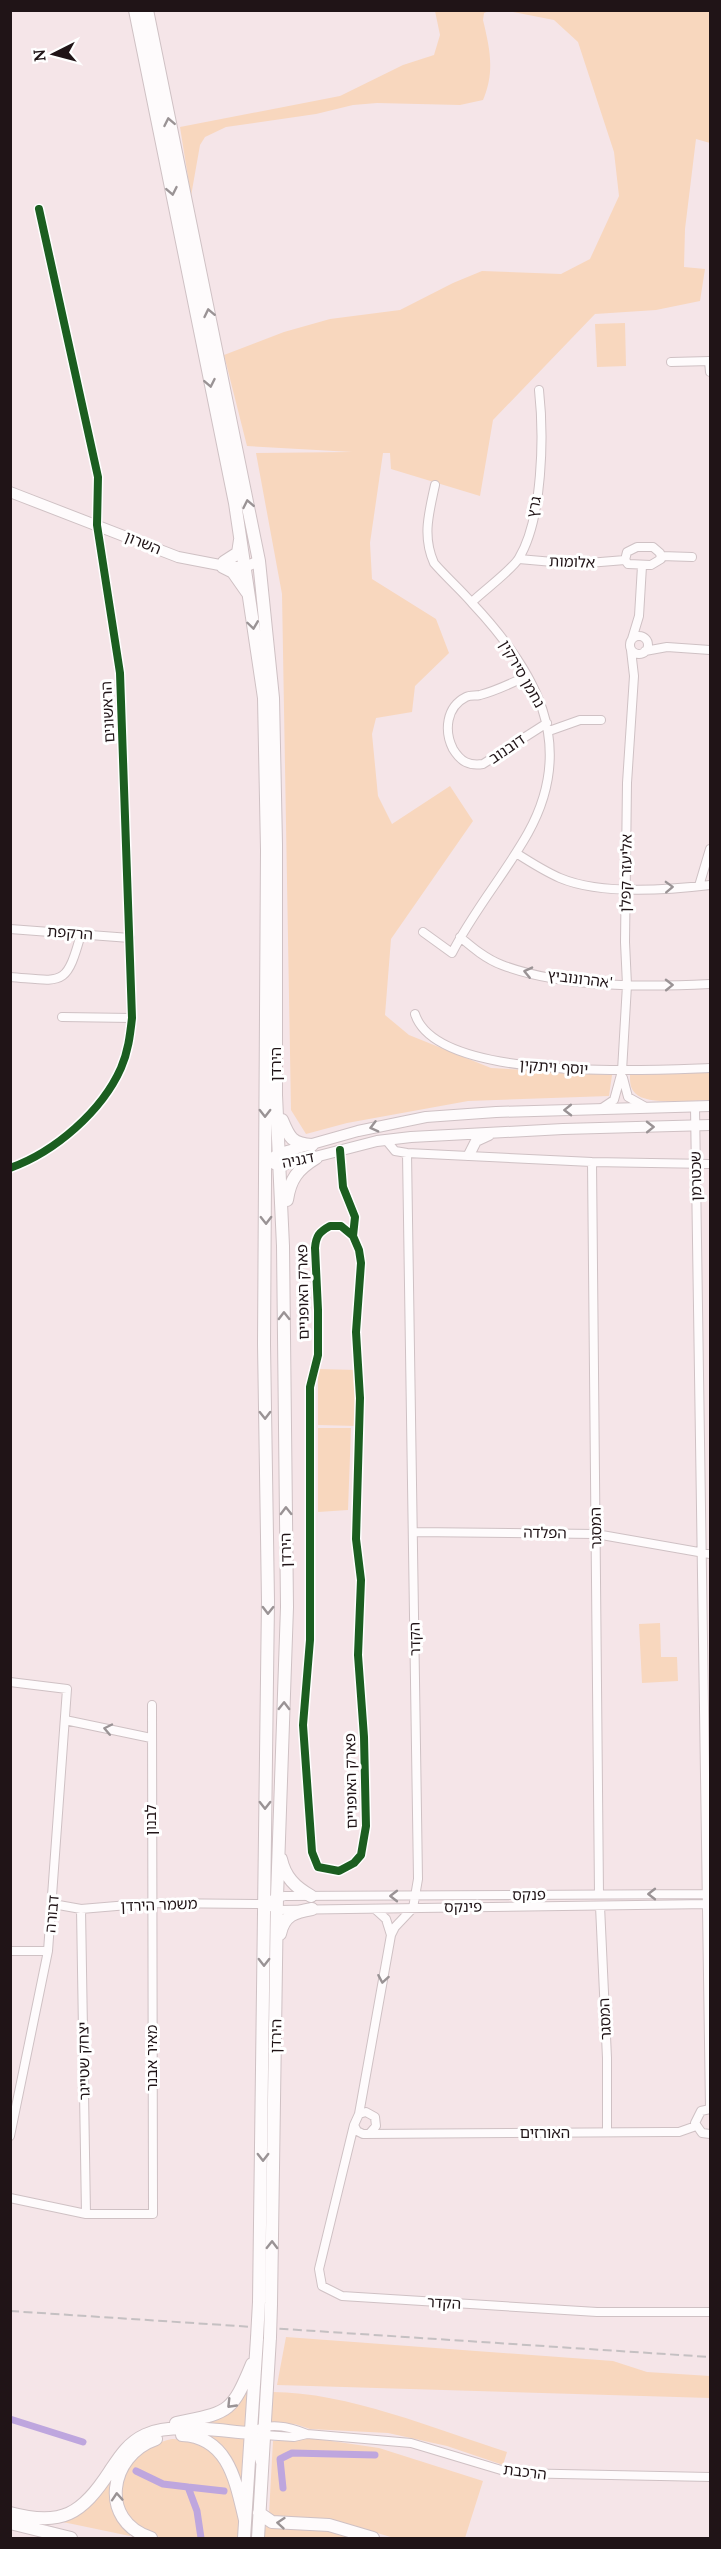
<svg xmlns="http://www.w3.org/2000/svg" width="721" height="2549" viewBox="0 0 721 2549" font-family="Lora,'Noto Sans Hebrew',serif">
	<rect width="100%" height="100%" fill="#f5e5e8"/>
	<!-- green -->
	<path fill="#f8d7be" d="M435,11H710V143L696,139L685,229L684,267L705,269L700,301L656,310L595,314L493,420L480,496L391,469L390,453H383L370,543L372,579L436,619L449,653L415,686L412,712L376,718L372,734L378,796L392,824L450,786L473,821L391,939L385,1015L409,1035L491,1068L612,1075L609,1096L468,1101L347,1123L306,1134L291,1110L282,594L256,453L352,452L247,446L224,355L284,332L330,319L400,310L453,283L482,271L561,274L590,259L619,196L614,152L578,42L554,20L508,11H489L484,13L483,20C490,49 495,72 483,100L460,105L377,103L353,105L316,114L226,127L205,137L200,145L191,196L180,127L340,96L403,65L434,55L440,35Z
		M625,323L626,366L597,367L595,324Z
		M710,1072V1100C693,1100 646,1106 635,1093C630,1088 630,1082 630,1075Z
		M318,1369L357,1370V1426L318,1425Z
		M318,1428H351L348,1510L318,1512Z
		M660,1623L661,1657H677L678,1681L642,1683L639,1624Z
		M286,2337L613,2361L647,2372L710,2376V2398L277,2385Z
		M254,2363L248,2431L166,2426L219,2417Z
		M272,2392C347,2392 435,2429 507,2452L503,2465L447,2446L388,2433L310,2429L295,2424L270,2423Z
		M188,2431L248,2435L244,2499C240,2494 239,2485 237,2478C233,2465 224,2452 213,2444C157,2404 78,2485 130,2532V2536L58,2521C106,2507 106,2455 146,2436C159,2430 174,2431 188,2431Z
		M311,2438L379,2448L483,2481L465,2538H394L337,2521L321,2518H284L269,2514L273,2441H295Z
		M172,2439L192,2440L216,2453L235,2491L239,2525L238,2538C215,2538 160,2543 142,2531C99,2502 128,2448 172,2439Z
		M266,2524L282,2529L337,2532L359,2538H264Z"/>
	<g fill="none" stroke-linecap="round" stroke-linejoin="round">
		<!-- canal -->
		<path stroke="#bea6de" stroke-width="7" d="M10,2419L83,2442
			M136,2471L163,2484L188,2487L197,2511L201,2538
			M188,2487L224,2491
			M283,2488L280,2459L292,2453L375,2455"/>
		<defs>
			<path id="minor" d="M709,361L710,372
				M671,362L710,361
				M637,547H653L660,553L661,559L651,565L628,564L625,560L627,552Z
				M661,556L692,557
				M519,559L576,564L625,560
				M472,602C483,591 512,570 519,558C543,518 544,435 539,390
				M630 645a9 9 0 1 1 18 0a9 9 0 1 1-18 0Z
				M632,639L639,616L642,566
				M645,651L667,647L710,650
				M527,676C512,683 496,691 480,695C475,696 470,695 466,697C446,707 444,731 453,749C461,762 469,766 483,764L547,723
				M549,731L580,720H601
				M516,853C530,862 544,871 560,878C600,895 668,890 710,885
				M699,886L710,849
				M10,929L130,938
				M423,932L452,953C474,910 505,874 528,833C578,743 535,670 472,603C460,589 446,577 434,563C422,536 429,513 435,485
				M460,937C473,948 486,959 502,965C563,988 646,987 710,984
				M10,977C63,981 66,988 81,934
				M415,1014C437,1083 652,1070 710,1068
				M62,1017L132,1018
				M623,1078L628,1097L644,1106
				M695,1107L710,2109
				M602,1108L614,1100L622,1071L627,985L625,942L627,783L634,676L631,650
				M386,1140L395,1151L407,1153L592,1162L710,1164
				M592,1162L599,1894
				M10,1168C55,1152 102,1111 121,1068C128,1052 130,1036 132,1018L120,673L97,525L98,477L39,209
				M413,1532L596,1534L710,1554
				M10,1682L67,1689L48,1951L10,2136
				M65,1720L151,1738
				M273,1899L285,1896L710,1894
				M53,1904L81,1909L152,1903L265,1904L277,1910L710,1904
				M600,1906L607,2058V2132
				M81,1909L86,2214
				M375,1909L386,1919L391,1935
				M10,1951H48
				M710,2109L701,2111L695,2123L702,2133L710,2134
				M359,2114L391,1935L395,1927L413,1908L418,1879L407,1153
				M354,2125L319,2269L322,2286L342,2296L597,2312H710
				M370,2133L376,2126L375,2117L366,2112L359,2114L354,2125L357,2131L363,2134L667,2132H679L696,2126
				M10,2198L86,2214H153L152,1705
				M261,2432L264,2435L294,2437L307,2434
				M250,2433C267,2422 289,2426 307,2434L411,2443L511,2473L710,2477"/>
			<path id="major" d="M10,492L178,557L230,567H245L259,561
				M469,1155L476,1141L489,1135
				M265,1162L280,1153L358,1131L426,1117L496,1112L710,1106
				M274,1164L280,1166L377,1141L411,1137L563,1129L710,1125"/>
			<path id="highway" d="M135,10L235,503L264,698L267,850L264,1344L268,1601L259,2302
				M147,10L259,561L273,698L276,844V1095L283,1246L287,1607L277,1897L271,2304
				M224,562L238,553L240,540
				M223,567L233,572L247,592
				M282,1120C289,1137 292,1144 312,1145
				M287,1200C290,1179 298,1169 316,1158
				M281,1859C285,1877 295,1887 311,1896
				M280,1934C284,1915 295,1912 312,1909
				M176,2423C228,2412 231,2415 252,2364
				M182,2435C229,2437 236,2483 245,2520
				M10,2513C62,2527 82,2514 110,2471C120,2456 128,2443 145,2435C172,2422 220,2431 250,2433L257,2443L262,2462
				M259,2513L272,2522L329,2525L373,2538
				M10,2523L71,2538
				M151,2538C98,2521 109,2455 156,2439
				M244,2538L257,2338
				M258,2538L270,2337"/>
		</defs>
		<!-- minor casing -->
		<use href="#minor" stroke="#cfc1c4" stroke-width="10"/>
		<!-- major casing -->
		<use href="#major" stroke="#cfc1c4" stroke-width="12"/>
		<!-- highway casing -->
		<use href="#highway" stroke="#cfc1c4" stroke-width="14"/>
		<!-- minor -->
		<use href="#minor" stroke="#fefbfc" stroke-width="8"/>
		<!-- major -->
		<use href="#major" stroke="#fefbfc" stroke-width="10"/>
		<!-- highway -->
		<use href="#highway" stroke="#fefbfc" stroke-width="12"/>
		<!-- rail -->
		<path stroke="#c5c0c2" stroke-width="2" stroke-dasharray="9 4.5" stroke-linecap="butt" d="M10,2311L710,2357"/>
		<defs>
			<path id="highway-bridge" d="M270,2337L271,2304
				M257,2338L259,2302"/>
		</defs>
		<!-- highway-bridge casing -->
		<use href="#highway-bridge" stroke="#cfc1c4" stroke-width="14" stroke-linecap="butt"/>
		<!-- highway-bridge -->
		<use href="#highway-bridge" stroke="#fefbfc" stroke-width="12"/>
		<defs>
			<path id="cycleway" d="M340,1150L343,1187L355,1217L353,1236
				M10,1168C55,1152 102,1111 121,1068C128,1052 130,1036 132,1018L120,673L97,525L98,477L39,209
				M330,1226H341L353,1236L359,1250L361,1263L356,1332L360,1398L356,1539L361,1580L358,1655L364,1737L366,1826L361,1855L354,1863L339,1871L318,1867L312,1852L303,1725L310,1640V1387L318,1355V1310L315,1248C316,1236 319,1232 330,1226Z"/>
		</defs>
		<!-- cycleway casing -->
		<use href="#cycleway" stroke="#fff" stroke-width="11"/>
		<!-- cycleway -->
		<use href="#cycleway" stroke="#1b5e20" stroke-width="8"/>
	</g>
	<!-- one-way arrows -->
	<defs><path id="oneway-chevron" d="M-2-3.5L2.5 0L-2 3.5" fill="none" stroke-width="1.6" stroke-linecap="round" stroke-linejoin="round" transform="scale(1.5)"/></defs>
	<g stroke="#9a9395">
		<use href="#oneway-chevron" transform="translate(169 122) rotate(-101)"/>
		<use href="#oneway-chevron" transform="translate(172 191) rotate(79)"/>
		<use href="#oneway-chevron" transform="translate(209 313) rotate(-102)"/>
		<use href="#oneway-chevron" transform="translate(210 383) rotate(79)"/>
		<use href="#oneway-chevron" transform="translate(248 504) rotate(-101)"/>
		<use href="#oneway-chevron" transform="translate(253 625) rotate(82)"/>
		<use href="#oneway-chevron" transform="translate(669 887) rotate(-2)"/>
		<use href="#oneway-chevron" transform="translate(528 972) rotate(-167)"/>
		<use href="#oneway-chevron" transform="translate(669 985) rotate(-1)"/>
		<use href="#oneway-chevron" transform="translate(568 1110) rotate(179)"/>
		<use href="#oneway-chevron" transform="translate(265 1113) rotate(90)"/>
		<use href="#oneway-chevron" transform="translate(374 1127) rotate(165)"/>
		<use href="#oneway-chevron" transform="translate(650 1127) rotate(-1)"/>
		<use href="#oneway-chevron" transform="translate(266 1220) rotate(89)"/>
		<use href="#oneway-chevron" transform="translate(284 1316) rotate(-91)"/>
		<use href="#oneway-chevron" transform="translate(265 1415) rotate(89)"/>
		<use href="#oneway-chevron" transform="translate(286 1511) rotate(-91)"/>
		<use href="#oneway-chevron" transform="translate(268 1610) rotate(91)"/>
		<use href="#oneway-chevron" transform="translate(284 1706) rotate(-89)"/>
		<use href="#oneway-chevron" transform="translate(108 1729) rotate(-168)"/>
		<use href="#oneway-chevron" transform="translate(265 1805) rotate(90)"/>
		<use href="#oneway-chevron" transform="translate(652 1894) rotate(180)"/>
		<use href="#oneway-chevron" transform="translate(394 1896) rotate(180)"/>
		<use href="#oneway-chevron" transform="translate(264 1962) rotate(90)"/>
		<use href="#oneway-chevron" transform="translate(383 1979) rotate(100)"/>
		<use href="#oneway-chevron" transform="translate(263 2157) rotate(90)"/>
		<use href="#oneway-chevron" transform="translate(272 2245) rotate(-89)"/>
		<use href="#oneway-chevron" transform="translate(231 2404) rotate(134)"/>
		<use href="#oneway-chevron" transform="translate(117 2497) rotate(-94)"/>
		<use href="#oneway-chevron" transform="translate(281 2523) rotate(-175)"/>
	</g>
	<g text-anchor="middle" stroke-width="6" stroke-linejoin="round" paint-order="stroke">
		<!-- street labels -->
		<g font-size="15" fill="#201417" stroke="#fff">
			<text transform="translate(534 507) rotate(-79)" y="5">גרץ</text>
			<text transform="translate(143 543) rotate(22)" y="5">השרון</text>
			<text transform="translate(572 562) rotate(2)" y="5">אלומות</text>
			<text transform="translate(522 674) rotate(60)" y="5">נחמן סירקין</text>
			<text transform="translate(108 712) rotate(-93)" y="5">הראשונים</text>
			<text transform="translate(507 749) rotate(-34)" y="5">דובנוב</text>
			<text transform="translate(626 873) rotate(-89)" y="5">אליעזר קפלן</text>
			<text transform="translate(70 933) rotate(4)" y="5">הרקפת</text>
			<text transform="translate(580 979) rotate(7)" y="5">אהרונוביץ'</text>
			<text transform="translate(276 1064) rotate(-90)" y="5">הירדן</text>
			<text transform="translate(554 1067) rotate(4)" y="5">יוסף ויתקין</text>
			<text transform="translate(298 1160) rotate(-11)" y="5">דגניה</text>
			<text transform="translate(696 1176) rotate(-91)" y="5">שכטרמן</text>
			<text transform="translate(303 1292) rotate(-91)" y="5">פארק האופניים</text>
			<text transform="translate(596 1528) rotate(-91)" y="5">המסגר</text>
			<text transform="translate(545 1533) rotate(1)" y="5">הפלדה</text>
			<text transform="translate(286 1550) rotate(-91)" y="5">הירדן</text>
			<text transform="translate(415 1639) rotate(-91)" y="5">הקדר</text>
			<text transform="translate(351 1781) rotate(-91)" y="5">פארק האופניים</text>
			<text transform="translate(151 1820) rotate(-90)" y="5">לבנון</text>
			<text transform="translate(529 1895) rotate(-1)" y="5">פנקס</text>
			<text transform="translate(159 1905) rotate(-2)" y="5">משמר הירדן</text>
			<text transform="translate(463 1907) rotate(-1)" y="5">פינקס</text>
			<text transform="translate(52 1914) rotate(-85)" y="5">דבורה</text>
			<text transform="translate(605 2019) rotate(-93)" y="5">המסגר</text>
			<text transform="translate(276 2036) rotate(-89)" y="5">הירדן</text>
			<text transform="translate(152 2058) rotate(-90)" y="5">מאיר אבנר</text>
			<text transform="translate(84 2061) rotate(-91)" y="5">יצחק שטייגר</text>
			<text x="545" y="2138">האורזים</text>
			<text transform="translate(444 2303) rotate(3)" y="5">הקדר</text>
			<text transform="translate(525 2472) rotate(7)" y="5">הרכבת</text>
		</g>
	</g>
	<!-- border -->
	<rect width="721" height="2549" fill="none" stroke="#201417" stroke-width="24"/>
	<!-- north arrow -->
	<g transform="translate(54 54) rotate(264)" stroke="#ffffff" stroke-width="4.5" paint-order="stroke">
	<path d="M0-4.5L10 22L0 15L-10 22Z" fill="#201417"/>
	<text y="-9" font-size="16" font-weight="bold" text-anchor="middle" fill="#201417">N</text>
	</g>
</svg>
